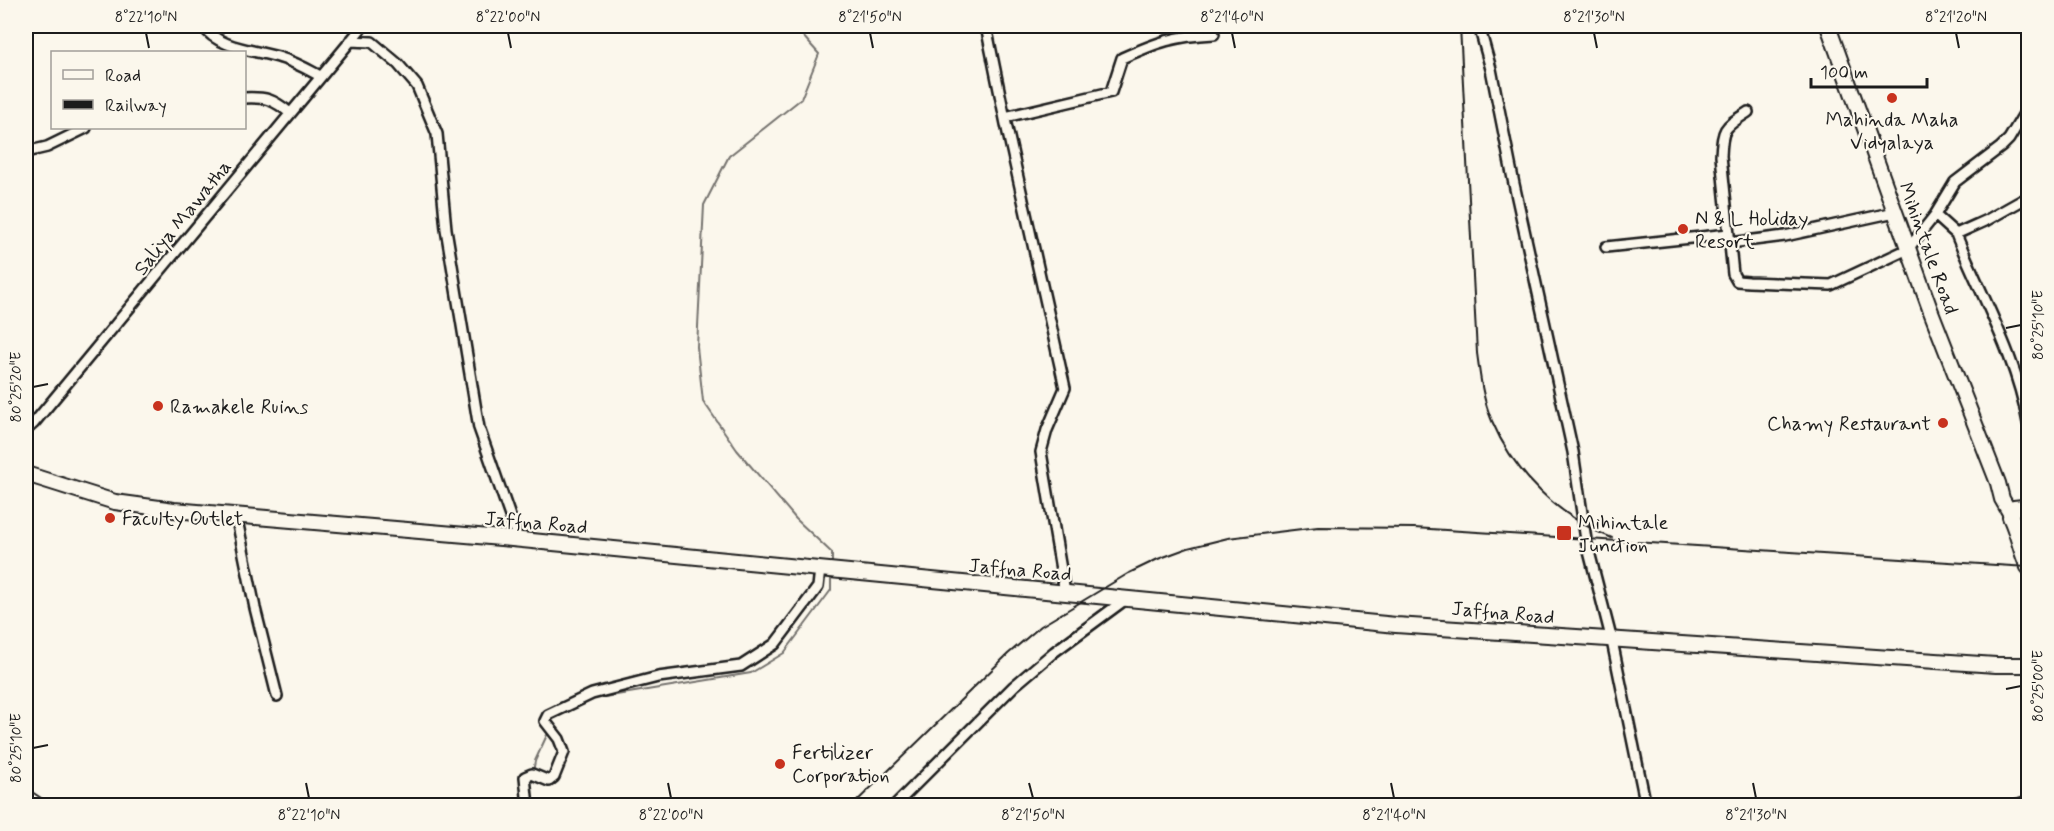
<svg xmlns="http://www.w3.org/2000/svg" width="2054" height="831" viewBox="0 0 2054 831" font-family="Mynerve,sans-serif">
	<rect width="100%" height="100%" fill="#fbf7ec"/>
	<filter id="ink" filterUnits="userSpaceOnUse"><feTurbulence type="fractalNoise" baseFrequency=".0167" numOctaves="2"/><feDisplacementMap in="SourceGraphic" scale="12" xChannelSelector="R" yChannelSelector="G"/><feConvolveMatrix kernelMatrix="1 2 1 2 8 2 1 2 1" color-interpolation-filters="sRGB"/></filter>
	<g filter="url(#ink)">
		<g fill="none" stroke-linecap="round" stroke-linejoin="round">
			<!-- stream -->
			<path stroke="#74726e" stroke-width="2" d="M794,26L819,54L801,99L729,156L704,205L697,347L703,401L737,450L796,519L832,553V566
				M592,699L751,673L784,653L831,590V574
				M533,772L535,761L547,735"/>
			<defs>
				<path id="minor" d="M203,26C218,49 257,50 281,58C295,62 307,69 320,76
					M986,26L1006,124L1065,388L1047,430L1041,452L1065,593
					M1479,26L1491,69L1514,184L1573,452L1586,540L1612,641L1646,806
					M350,41L372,42L398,64L417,86L437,134L446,229L479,428L518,539
					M244,98C266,97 273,99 290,113
					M1748,112C1725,127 1722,127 1721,156L1733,274L1737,281L1749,282L1831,285L1908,249L1935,215L1955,182L2001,147L2009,139L2028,107
					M1005,117L1111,92L1122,58C1158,42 1174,36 1214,34
					M26,152L47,147L86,128
					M1935,215L1956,234L1958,239C1983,299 2017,359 2028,423
					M1956,234L1987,220L2028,197
					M1730,243L1785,236L1895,212
					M1606,247L1729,234
					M26,430L34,423C144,291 253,158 363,26
					M236,515L255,608L277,696
					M528,806L525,777L532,774L549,781L554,777L564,752L559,739L545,721L548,715L592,694L658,677L741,666L775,644L818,587L820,569
					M894,806L1014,686L1054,652L1126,599
					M2016,806L2028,802"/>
				<path id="highway" d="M1828,26L1930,309L1998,483L2002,499L2010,513
					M26,474L115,502L174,510L501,538L1396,625L1996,665H2028
					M2014,523L2022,524L2027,519V513L2023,507L2014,508L2010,517C2018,533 2020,551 2028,567"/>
			</defs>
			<!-- minor casing -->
			<use href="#minor" stroke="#1c1c1c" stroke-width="14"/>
			<!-- highway casing -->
			<use href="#highway" stroke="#1c1c1c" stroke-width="18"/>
			<!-- minor -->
			<use href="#minor" stroke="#fbf7ec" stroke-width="9"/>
			<!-- highway -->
			<use href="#highway" stroke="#fbf7ec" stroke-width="14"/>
			<!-- rail -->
			<path stroke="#1c1c1c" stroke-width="2" d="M1460,26L1477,353C1480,376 1483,400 1492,421C1514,473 1560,518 1612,538
				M26,788L53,806
				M852,806L1008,654L1041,626L1129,573L1158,559L1188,548L1228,538L1318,527L1414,528L2028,567"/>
		</g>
	</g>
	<!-- ticks -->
	<path fill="none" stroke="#1c1c1c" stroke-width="2" d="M146,33L149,48M508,33L511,48M870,33L873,48M1232,33L1235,48M1594,33L1597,48M1956,33L1959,48M2006,328L2021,325M33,387L48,384M2006,689L2021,686M33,748L48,745M306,783L309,798M668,783L671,798M1029,783L1033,798M1391,783L1394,798M1753,783L1756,798"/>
	<!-- markers -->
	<g fill="#c8321e" stroke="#fbf7ec" stroke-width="2">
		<circle cx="1892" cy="98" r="6"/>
		<circle cx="1683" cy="229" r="6"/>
		<circle cx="158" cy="406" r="6"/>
		<circle cx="1943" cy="423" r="6"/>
		<circle cx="110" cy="518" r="6"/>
		<rect x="1556" y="525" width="16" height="16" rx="3"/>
		<circle cx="780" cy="764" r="6"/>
	</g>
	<g text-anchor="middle" stroke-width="4.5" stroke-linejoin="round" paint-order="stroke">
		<!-- poi labels -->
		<g font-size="20" fill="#1c1c1c" stroke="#fbf7ec" text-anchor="start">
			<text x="1892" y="126" text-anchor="middle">Mahinda Maha<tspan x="1892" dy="23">Vidyalaya</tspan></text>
			<text x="1695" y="225">N &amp; L Holiday<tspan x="1695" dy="23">Resort</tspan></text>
			<text x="170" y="413">Ramakele Ruins</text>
			<text x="1931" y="430" text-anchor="end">Chamy Restaurant</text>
			<text x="122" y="525">Faculty Outlet</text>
			<text x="1578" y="529">Mihintale<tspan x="1578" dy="23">Junction</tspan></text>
			<text x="792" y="759">Fertilizer<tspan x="792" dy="23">Corporation</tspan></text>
		</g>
		<!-- street labels -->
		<g font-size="20" fill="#1c1c1c" stroke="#fbf7ec">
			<text transform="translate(182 217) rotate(-51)" y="7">Saliya Mawatha</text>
			<text transform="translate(1929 248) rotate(70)" y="7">Mihintale Road</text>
			<text transform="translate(536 522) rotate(5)" y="7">Jaffna Road</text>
			<text transform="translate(1020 569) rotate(5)" y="7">Jaffna Road</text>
			<text transform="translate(1503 612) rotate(5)" y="7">Jaffna Road</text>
		</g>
	</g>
	<!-- margin -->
	<rect width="2054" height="831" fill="none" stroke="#fbf7ec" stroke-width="66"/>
	<!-- legend -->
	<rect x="51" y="51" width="195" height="78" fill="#fbf7ec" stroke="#a29f99" stroke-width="1.5"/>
	<rect x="63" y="70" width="30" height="9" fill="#fbf7ec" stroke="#a29f99" stroke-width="1.5"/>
	<text x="105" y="81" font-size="18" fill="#1c1c1c">Road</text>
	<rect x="63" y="100" width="30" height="9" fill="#1c1c1c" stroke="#a29f99" stroke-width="1.5"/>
	<text x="105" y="111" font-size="18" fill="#1c1c1c">Railway</text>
	<!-- scale -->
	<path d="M1811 78v9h116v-9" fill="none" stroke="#1c1c1c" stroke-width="3"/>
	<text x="1820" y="78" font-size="18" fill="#1c1c1c" stroke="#fbf7ec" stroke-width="4.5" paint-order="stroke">100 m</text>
	<rect x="33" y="33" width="1988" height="765" fill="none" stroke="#1c1c1c" stroke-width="2"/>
	<g font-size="15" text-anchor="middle" fill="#1c1c1c">
		<text x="146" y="22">8°22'10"N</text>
		<text x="508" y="22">8°22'00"N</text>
		<text x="870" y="22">8°21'50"N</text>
		<text x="1232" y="22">8°21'40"N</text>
		<text x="1594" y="22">8°21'30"N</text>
		<text x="1956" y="22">8°21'20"N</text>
		<text transform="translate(2038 325) rotate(-90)" y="5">80°25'10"E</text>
		<text transform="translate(16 387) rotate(-90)" y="5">80°25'20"E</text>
		<text transform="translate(2038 686) rotate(-90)" y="5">80°25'00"E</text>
		<text transform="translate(16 748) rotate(-90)" y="5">80°25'10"E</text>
		<text x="309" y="820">8°22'10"N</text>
		<text x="671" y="820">8°22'00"N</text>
		<text x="1033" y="820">8°21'50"N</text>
		<text x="1394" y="820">8°21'40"N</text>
		<text x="1756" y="820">8°21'30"N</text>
	</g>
</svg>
